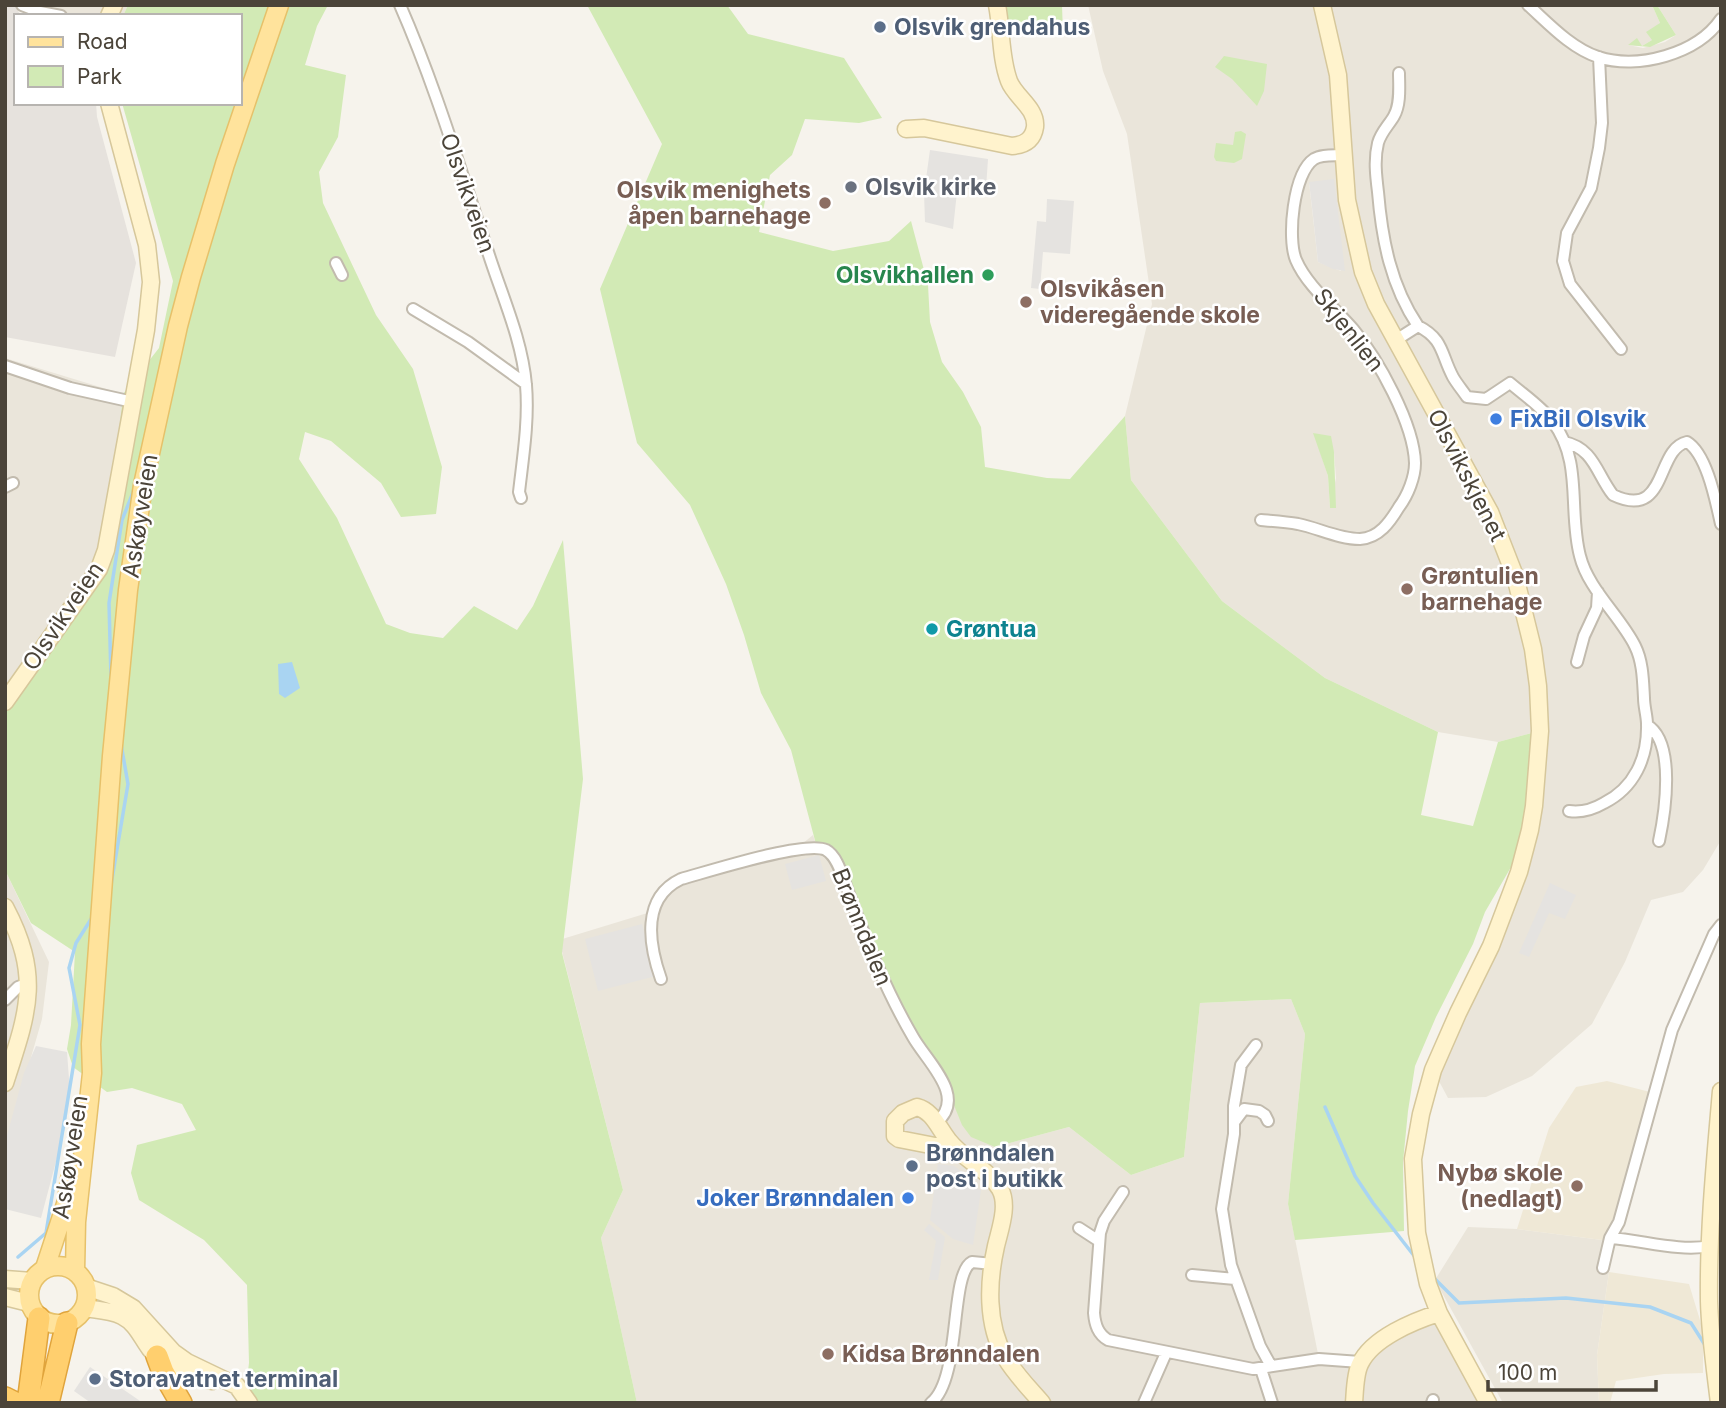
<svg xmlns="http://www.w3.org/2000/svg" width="1726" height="1408" viewBox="0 0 1726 1408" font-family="Inter,sans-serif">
	<rect width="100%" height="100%" fill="#f6f3ec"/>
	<!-- residential -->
	<path fill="#eae5da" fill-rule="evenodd" d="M41,5H128L123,16L52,15Z
		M1088,5H1652L1660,23L1652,40L1642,46L1628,45L1643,48L1665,42L1676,35L1657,5H1721V840L1703,870L1683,892L1651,900L1625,962L1592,1024L1532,1076L1486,1097L1448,1098L1433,1070L1509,901L1539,731L1498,742L1438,732L1325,678L1222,601L1131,480L1125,416L1152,304L1127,134L1103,71ZM1309,182L1341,271L1318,262ZM1314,433L1334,452L1336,478L1330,508L1328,476Z
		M5,358L123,394L106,565L5,704Z
		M813,835L817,847L828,850L995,1147L1069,1127L1131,1175L1184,1157L1200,1003L1291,999L1305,1034L1288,1204L1319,1359L1360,1362L1378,1343L1439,1313L1482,1403H637L601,1238L623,1190L559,940L654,911L670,884L796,849Z
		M5,870L49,962L42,1019L5,1148Z
		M1468,1227L1517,1229L1610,1241L1606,1264L1609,1272L1597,1355L1599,1403H1503L1435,1280Z"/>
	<!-- industrial -->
	<path fill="#e6e2dd" d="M5,5H17L19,13L29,16H16V103H96L97,117L136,263L115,357L5,337Z"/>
	<!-- education -->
	<path fill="#efe8d6" d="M1607,1081L1650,1092L1610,1241L1517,1229L1549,1128L1576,1087Z
		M1609,1272L1689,1284L1703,1330V1373L1664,1374L1616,1381L1610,1403H1599L1597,1355Z"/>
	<!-- green -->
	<path fill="#d2eab5" d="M128,5H328L317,26L305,65L346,75L338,137L319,172L323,203L376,315L413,369L442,467L436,514L401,517L381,483L331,441L305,432L299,459L337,518L386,624L410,633L443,638L474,606L517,630L533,606L563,540L583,779L562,953L623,1190L601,1238L637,1403H244L249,1363L247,1285L204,1240L139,1200L131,1173L137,1145L196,1130L182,1104L132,1088L107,1092L73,1067L67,1049L71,1025L75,952L31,923L5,870V704L105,565L123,394L159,348L173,281L122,103H240V16H123Z
		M587,5H727L748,34L844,58L882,118L859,123L805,119L792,155L770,175L759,232L833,251L889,241L911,221L928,285L930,322L942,362L963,392L981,427L985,467L1047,478L1070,479L1125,416L1131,480L1222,601L1325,678L1438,732L1421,815L1473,826L1498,742L1532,733L1526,822L1518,855L1485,912L1473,944L1436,1017L1415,1066L1408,1111L1403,1162L1404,1231L1295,1240L1288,1204L1305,1034L1291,999L1200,1003L1184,1157L1131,1175L1069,1127L995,1147L971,1137L962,1125L947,1088L917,1045L838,864L817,848L791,750L761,693L744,635L726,584L690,505L637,443L600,289L662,144Z
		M1001,5H1062L1063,34L1005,22Z
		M1652,5H1657L1676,35L1650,47L1628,45L1637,38L1642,46L1652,40L1646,32L1660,23Z
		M1224,56L1267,64L1264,91L1257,106L1232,79L1215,67Z
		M1241,131L1246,134L1242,159L1234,163L1216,161L1214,157L1216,143L1233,145L1235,132Z
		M1313,433L1331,436L1334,452L1336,508H1330L1328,476Z"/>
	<!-- parking -->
	<path fill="#e5e3e0" d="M930,150L988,159L986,188L975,187L957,192L953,229L925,222L924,193Z
		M1334,179L1345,271L1333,269L1318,262L1313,216L1309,182Z
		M1047,199L1074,201L1070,254L1043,252L1040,289L1031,288L1037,221L1046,222Z
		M819,855L826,881L792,890L785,864Z
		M1550,883L1576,895L1565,919L1549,913L1529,957L1519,953Z
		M642,924L656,976L598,991L585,939Z
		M36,1046L67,1052L70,1092L66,1124L41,1218L5,1209V1143L24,1073Z
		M938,1164L954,1166L975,1181L974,1188L981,1190L973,1245L953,1239L930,1220Z
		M929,1224L945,1237L938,1280H929L936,1241L924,1230Z
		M90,1367L130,1394L143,1403H91L74,1391Z"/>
	<!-- water -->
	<path fill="#a9d4f2" d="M292,662L300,688L285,698L279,694L278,664Z"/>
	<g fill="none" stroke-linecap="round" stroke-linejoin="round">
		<!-- stream -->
		<path stroke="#a9d4f2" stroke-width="3.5" d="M111,678L109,603L122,520L134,490
			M111,885L128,784L121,744
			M1325,1107L1355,1176L1373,1203L1415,1257
			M18,1257L46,1233L80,1025L69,968L76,943L93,916
			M1432,1276L1459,1303L1566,1298L1650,1307L1691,1323L1705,1345"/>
		<defs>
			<path id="street" d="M22,5L40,12L61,16
				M400,5C435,85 460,169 488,252C502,296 522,339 526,385C529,420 523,457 519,492L521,498
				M1528,5C1549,24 1571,48 1598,57C1638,70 1697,54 1721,19
				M1599,57L1602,123L1599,148L1591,188L1567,233L1563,261L1570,284L1621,349
				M1399,73C1399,85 1401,104 1394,116C1389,125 1381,132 1378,143C1374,159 1376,176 1378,192C1382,240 1391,286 1418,326
				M336,263L342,275
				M413,309L468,342L526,384
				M1396,340L1418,326C1444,339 1441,355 1453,377C1457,384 1463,391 1467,397L1486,399L1510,383C1524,395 1542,407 1553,422C1583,462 1568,511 1580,556C1588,589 1620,616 1635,646C1643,662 1643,681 1644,698C1644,707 1647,716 1647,724C1648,758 1634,788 1604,803C1592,810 1582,813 1569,811
				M5,366L70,388L133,402
				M1564,442C1594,448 1597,475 1613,495C1668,521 1655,449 1687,442C1707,454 1716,502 1721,524
				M5,487L13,483
				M1261,520C1273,521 1286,522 1298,524C1318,528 1339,539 1360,539C1379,538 1390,522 1399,507C1408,495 1415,477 1415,463C1414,424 1378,359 1353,329C1335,308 1307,286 1296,260C1287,239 1293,173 1314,159C1322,154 1335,156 1345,155
				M1577,662L1584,636L1597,608L1598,592
				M1647,725C1676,742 1665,813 1659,841
				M661,979C649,945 641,898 681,879C707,872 806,840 826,850C837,856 842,875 846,886C865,938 885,989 913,1037C927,1062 968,1097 936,1123
				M5,1000L18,987L29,983
				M1256,1045L1241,1065L1234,1106V1134L1222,1209L1231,1265L1260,1346L1271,1366
				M1235,1121L1244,1109L1259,1111L1265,1115L1268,1121
				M1123,1192L1104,1221L1100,1233L1094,1313C1095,1325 1098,1334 1108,1340L1253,1369L1319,1359L1360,1362
				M1079,1228L1099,1241
				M1610,1238C1642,1240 1679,1252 1710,1246
				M1603,1268L1610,1238L1619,1222L1672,1030L1714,934L1721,925
				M1192,1275L1235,1279
				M1261,1369L1272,1403
				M931,1403C962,1378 949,1274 972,1262L993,1264
				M1144,1403L1166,1353
				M1432,1403L1433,1400"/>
			<path id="secondary" d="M1322,5L1338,75L1347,200L1363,272L1376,304L1490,512L1515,576L1533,649L1538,686L1540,731L1534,806L1530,830L1519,872L1491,946L1458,1013L1433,1070L1421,1114L1413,1159L1417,1233L1428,1284L1439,1313L1488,1403
				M109,16L114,5
				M906,129L924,128L1012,146C1024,145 1033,140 1035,127C1037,108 1015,97 1009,81C1000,57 1002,30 997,5
				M5,702L99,569L106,550L146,330L151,282L147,245L109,103
				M5,907C42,977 28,1012 5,1083
				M949,1143L935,1146L899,1139L895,1136V1121L903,1113L917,1107C933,1111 939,1129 949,1141C963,1159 988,1169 1000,1189C1009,1205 1000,1229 996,1246C988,1281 986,1324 1005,1357C1015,1374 1029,1388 1042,1403
				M5,1279L32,1281
				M86,1287L113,1296L133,1308L173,1352L187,1362L237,1386L249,1403
				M5,1297L29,1303
				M84,1308C96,1310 110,1310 122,1316C136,1323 141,1337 150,1349C166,1370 187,1376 212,1381
				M1354,1403C1355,1391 1355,1374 1360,1364C1372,1338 1414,1321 1439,1313
				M1719,1403C1715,1369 1710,1335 1709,1301C1708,1231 1715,1161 1721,1091"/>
			<path id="primary" d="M29 1295a29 29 0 1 1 58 0a29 29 0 1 1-58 0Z
				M45,1268L67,1201L70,1179
				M75,1271L76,1222L92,1073L91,1044L112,756L128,590L143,485L178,326L191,277L225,164L279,5"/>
			<path id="highway" d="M157,1356L163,1372L181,1403
				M5,1398L15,1403
				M28,1403L39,1318
				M48,1403L67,1323"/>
		</defs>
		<!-- street casing -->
		<use href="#street" stroke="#c2bbae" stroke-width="14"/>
		<!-- secondary casing -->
		<use href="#secondary" stroke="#d6c79b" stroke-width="19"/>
		<!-- primary casing -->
		<use href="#primary" stroke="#e6c16a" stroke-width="21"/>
		<!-- highway casing -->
		<use href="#highway" stroke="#e0a43c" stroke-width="24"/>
		<!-- street -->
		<use href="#street" stroke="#fff" stroke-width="10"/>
		<!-- secondary -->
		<use href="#secondary" stroke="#fff3cd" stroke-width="16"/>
		<!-- primary -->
		<use href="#primary" stroke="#ffe39c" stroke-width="18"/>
		<!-- highway -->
		<use href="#highway" stroke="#ffcf6e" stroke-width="21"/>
	</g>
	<!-- markers -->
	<g fill="#5c6f8a" stroke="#fff" stroke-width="2.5">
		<circle cx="880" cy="27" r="7"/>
		<circle cx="912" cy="1166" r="7"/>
		<circle cx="95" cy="1379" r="7"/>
	</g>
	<circle fill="#6b7280" stroke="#fff" stroke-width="2.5" cx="851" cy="187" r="7"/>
	<g fill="#8d6e63" stroke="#fff" stroke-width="2.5">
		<circle cx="825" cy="203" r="7"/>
		<circle cx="1026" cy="302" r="7"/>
		<circle cx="1407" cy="589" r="7"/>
		<circle cx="1577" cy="1186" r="7"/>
		<circle cx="828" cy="1354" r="7"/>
	</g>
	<circle fill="#2e9e5b" stroke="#fff" stroke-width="2.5" cx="988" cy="275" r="7"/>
	<g fill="#3f7fe0" stroke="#fff" stroke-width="2.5">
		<circle cx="1496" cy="419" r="7"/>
		<circle cx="908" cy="1198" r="7"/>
	</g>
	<circle fill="#0f9aa8" stroke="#fff" stroke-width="2.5" cx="932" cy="629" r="7"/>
	<g text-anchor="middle" stroke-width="5" stroke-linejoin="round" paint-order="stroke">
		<!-- service labels -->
		<g font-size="23" font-weight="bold" fill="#4e5e75" stroke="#fff" text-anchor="start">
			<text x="894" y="35">Olsvik grendahus</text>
			<text x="926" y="1161">Brønndalen<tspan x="926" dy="26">post i butikk</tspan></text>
			<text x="109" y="1387">Storavatnet terminal</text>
		</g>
		<!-- worship labels -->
		<g font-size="23" font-weight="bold" fill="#5b616d" stroke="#fff" text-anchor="start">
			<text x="865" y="195">Olsvik kirke</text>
		</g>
		<!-- education labels -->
		<g font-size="23" font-weight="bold" fill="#785e54" stroke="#fff" text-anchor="start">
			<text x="811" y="198" text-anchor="end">Olsvik menighets<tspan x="811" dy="26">åpen barnehage</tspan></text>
			<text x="1040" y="297">Olsvikåsen<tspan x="1040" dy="26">videregående skole</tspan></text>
			<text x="1421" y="584">Grøntulien<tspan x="1421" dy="26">barnehage</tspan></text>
			<text x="1563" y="1181" text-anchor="end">Nybø skole<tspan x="1563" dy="26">(nedlagt)</tspan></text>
			<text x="842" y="1362">Kidsa Brønndalen</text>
		</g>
		<!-- street labels -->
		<g font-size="23" fill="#4b4439" stroke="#fff">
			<text transform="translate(468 193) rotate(71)" y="8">Olsvikveien</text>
			<text transform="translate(1349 330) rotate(52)" y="8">Skjenlien</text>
			<text transform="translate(1467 475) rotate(63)" y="8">Olsvikskjenet</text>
			<text transform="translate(140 516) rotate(-81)" y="8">Askøyveien</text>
			<text transform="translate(63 616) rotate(-56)" y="8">Olsvikveien</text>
			<text transform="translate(862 927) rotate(68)" y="8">Brønndalen</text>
			<text transform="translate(70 1157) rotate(-81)" y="8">Askøyveien</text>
		</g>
		<!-- leisure labels -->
		<g font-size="23" font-weight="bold" fill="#27864d" stroke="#fff" text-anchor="end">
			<text x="974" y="283">Olsvikhallen</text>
		</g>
		<!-- shop labels -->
		<g font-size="23" font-weight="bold" fill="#366cbe" stroke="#fff" text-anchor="start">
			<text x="1510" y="427">FixBil Olsvik</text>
			<text x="894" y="1206" text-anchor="end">Joker Brønndalen</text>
		</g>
		<!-- culture labels -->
		<g font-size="23" font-weight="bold" fill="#0d838f" stroke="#fff" text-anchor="start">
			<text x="946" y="637">Grøntua</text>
		</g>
	</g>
	<!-- border -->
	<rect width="1726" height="1408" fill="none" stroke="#4b4439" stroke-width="14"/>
	<!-- legend -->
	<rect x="14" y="14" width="228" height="91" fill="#ffffff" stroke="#b7b4b0" stroke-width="2"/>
	<rect x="28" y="37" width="35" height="10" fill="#ffe39c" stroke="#b7b4b0" stroke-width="2"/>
	<text x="77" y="49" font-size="21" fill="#4b4439">Road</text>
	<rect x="28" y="66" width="35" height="21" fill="#d2eab5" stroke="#b7b4b0" stroke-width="2"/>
	<text x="77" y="84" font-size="21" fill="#4b4439">Park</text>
	<!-- scale -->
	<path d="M1488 1380v10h168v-10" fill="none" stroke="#4b4439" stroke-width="3.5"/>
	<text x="1498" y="1380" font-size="21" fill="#4b4439" stroke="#ffffff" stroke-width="5" paint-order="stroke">100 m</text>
</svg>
